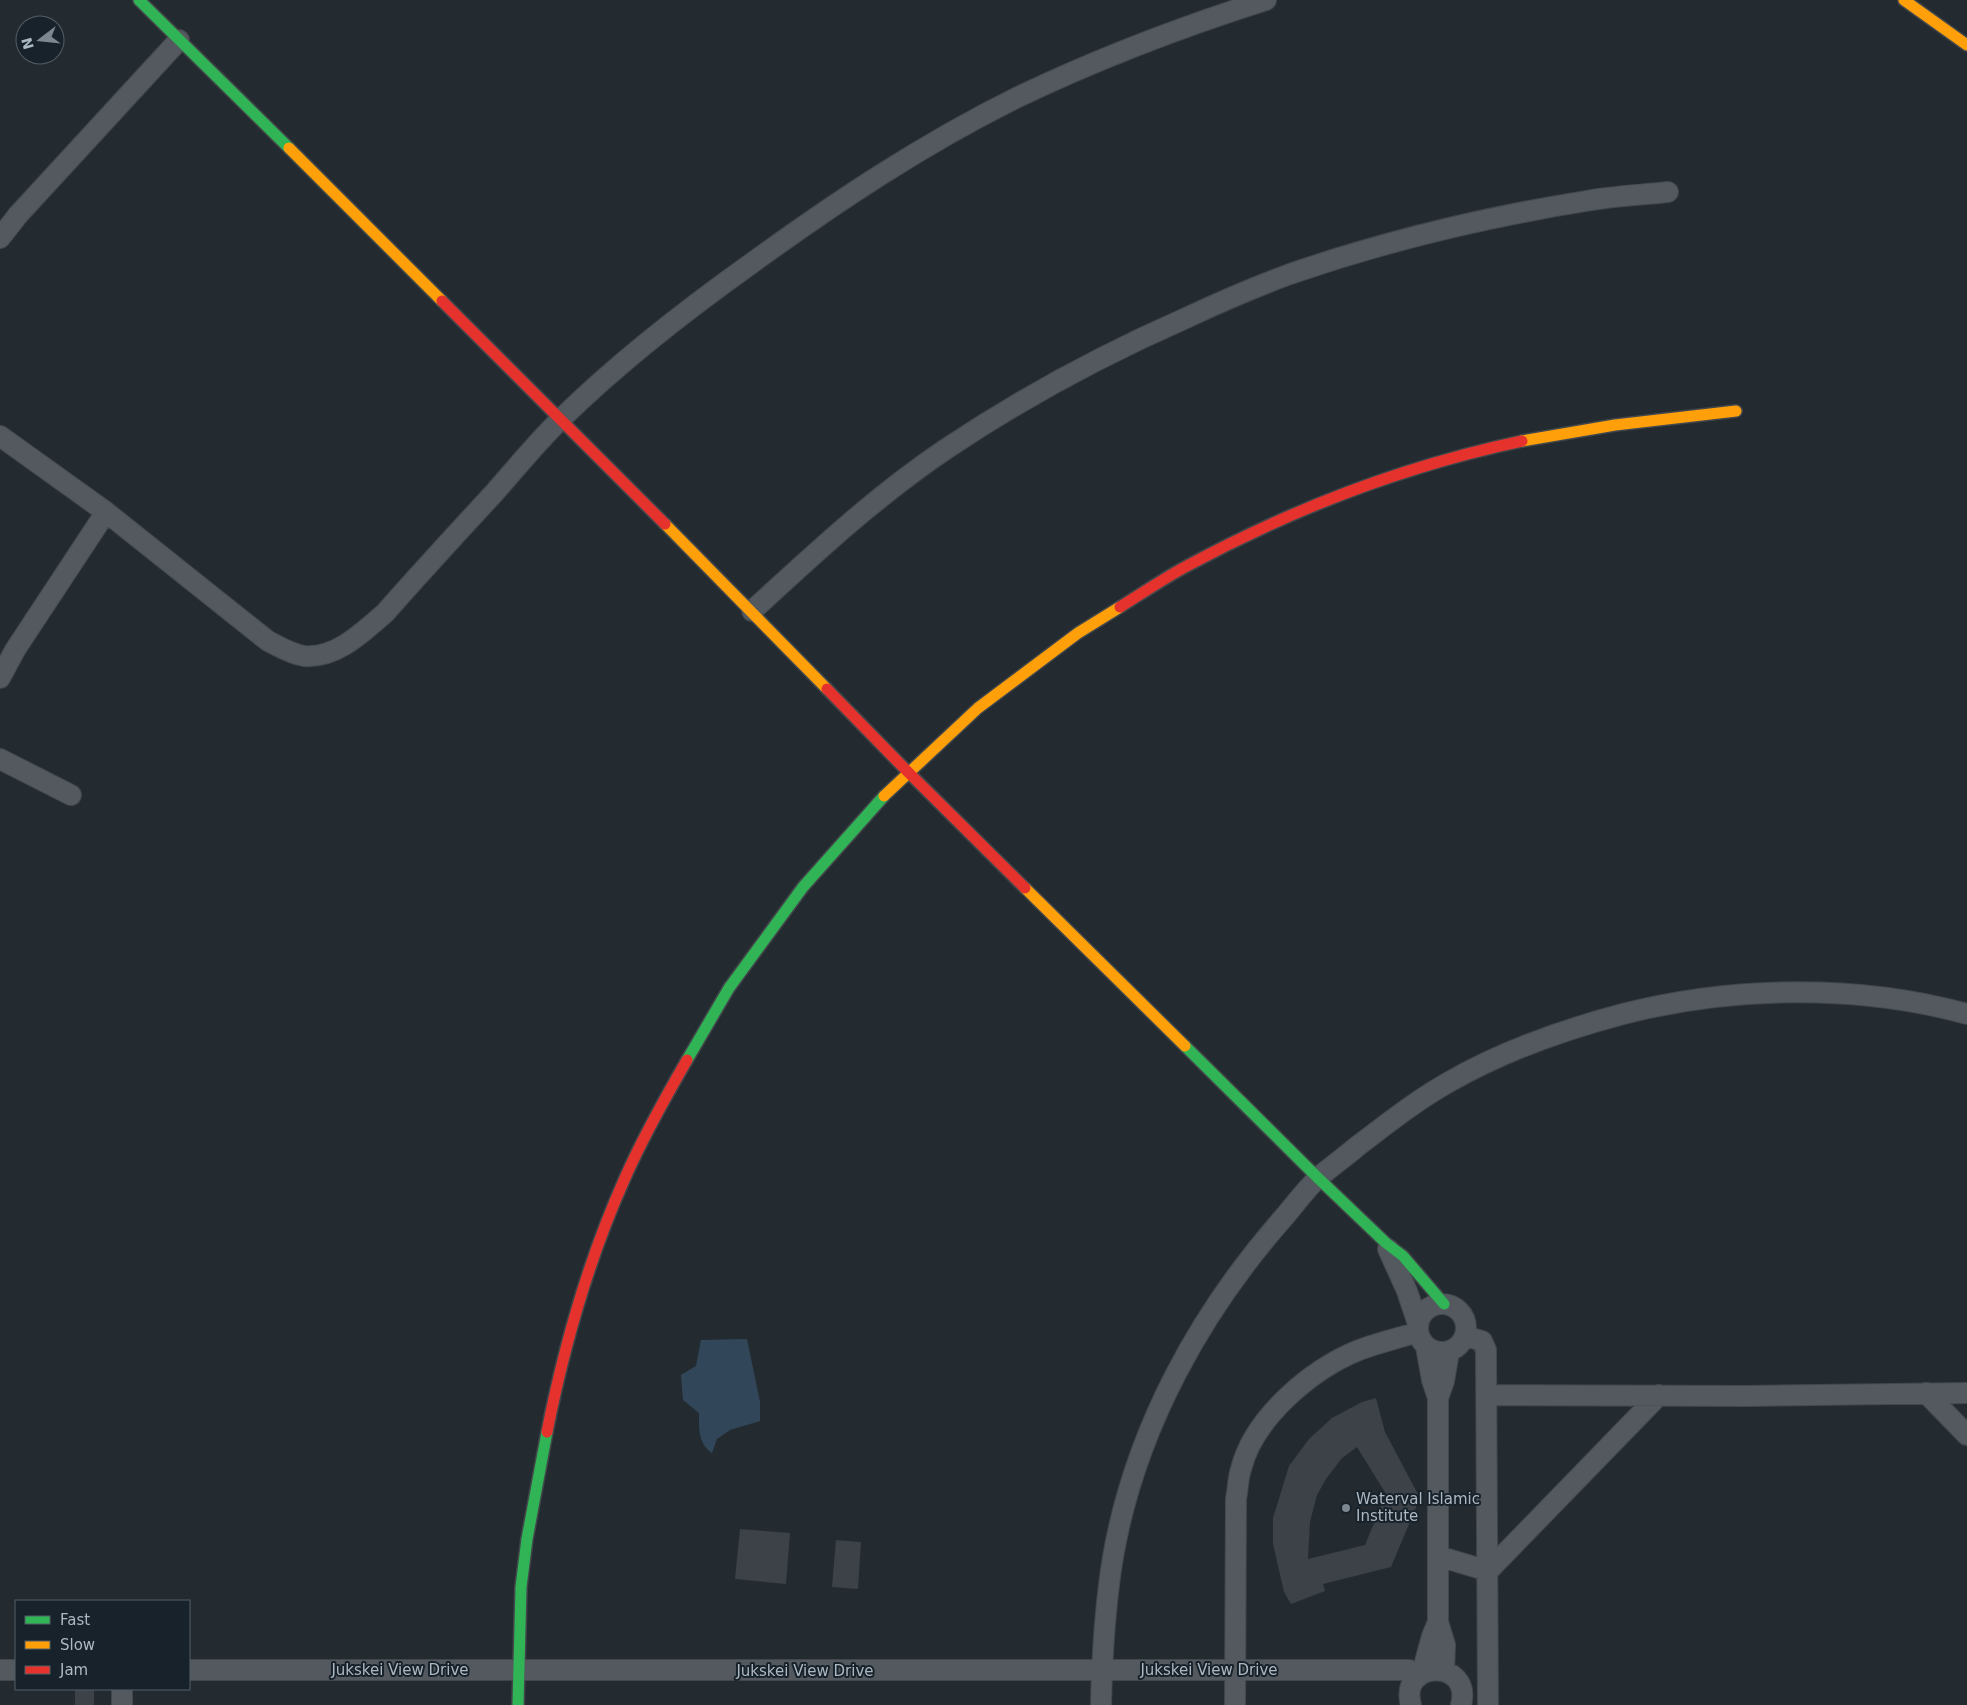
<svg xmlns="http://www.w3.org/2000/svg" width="1967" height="1705" viewBox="0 0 1967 1705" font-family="'DejaVu Sans',sans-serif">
	<rect width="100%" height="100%" fill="#242b30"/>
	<!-- water -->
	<path fill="#314759" d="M747,1339L760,1402V1421L730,1430L717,1439L712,1453C698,1444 699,1428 699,1413L683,1400L681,1375L696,1366L701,1340Z"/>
	<!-- building -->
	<path fill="#3c4247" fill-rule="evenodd" d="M1376,1398L1385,1432L1420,1498L1391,1567L1323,1584L1325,1591L1291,1604L1284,1592L1273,1544V1518L1289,1466L1309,1439L1332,1418L1362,1402ZM1357,1447L1386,1494L1365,1545L1308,1559L1310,1522L1317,1495L1326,1479L1342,1458Z
		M740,1529L790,1533L786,1584L735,1579Z
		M836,1540L861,1542L858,1589L832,1587Z
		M75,1689H94V1705H75Z"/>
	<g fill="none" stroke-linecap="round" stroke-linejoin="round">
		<defs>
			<path id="street" d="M0,238L18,215L179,40
				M0,436L106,512L268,641C280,647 291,654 304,656C336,659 363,632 385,613C421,572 458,532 495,492C517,467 538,441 561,419C619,362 686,310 752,263C836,202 923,144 1016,98C1097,59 1181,27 1266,0
				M752,611C814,554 876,496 946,449C1022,398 1102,355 1186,318C1220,302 1255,287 1290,274C1386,241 1486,217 1586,201C1613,196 1641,195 1668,192
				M0,678L15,650L106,512
				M0,759L71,795
				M1388,1249L1407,1291L1418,1324
				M1418 1328a24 24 0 1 1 48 0a24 24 0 1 1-48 0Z
				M1465,1336L1482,1341L1486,1350L1488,1705
				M1426,1346L1432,1380L1438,1398V1622L1445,1645L1444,1671
				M1926,1393L1967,1435
				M1487,1395L1748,1396L1967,1393
				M1438,1398L1444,1381L1449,1352
				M1438,1556L1488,1571L1659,1395
				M0,1670H16
				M189,1670H1409L1418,1677
				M1422,1673L1432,1636L1438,1622
				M122,1689V1705
				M1101,1705C1102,1655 1105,1606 1113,1557C1135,1430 1200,1312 1285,1216C1296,1203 1306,1189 1319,1177C1332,1166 1346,1156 1359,1145C1388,1123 1417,1100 1449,1082C1503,1051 1562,1030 1623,1014C1732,986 1858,984 1967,1014
				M1235,1705L1236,1499C1238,1489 1238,1478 1241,1469C1254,1417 1312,1369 1359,1350C1378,1343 1398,1338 1418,1332
				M1411,1705C1398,1660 1473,1658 1461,1705"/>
			<path id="fast" d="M139,0L289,148
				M1185,1046L1318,1178L1386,1243L1403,1256L1444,1304
				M687,1060L729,988L803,887L884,796
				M518,1705L521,1587L527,1539L547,1432"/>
			<path id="slow" d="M1904,0L1967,45
				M289,148L442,301
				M1522,441L1615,425L1736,411
				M665,524L827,689
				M884,796L978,708L1078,633L1120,607
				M1025,888L1185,1046"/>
			<path id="jam" d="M442,301L665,524
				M1120,607C1141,594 1163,579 1185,567C1290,510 1404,466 1522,441
				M827,689L907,771L1025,888
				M547,1432C564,1346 589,1258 625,1178C643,1137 665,1098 687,1060"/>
		</defs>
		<!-- street casing -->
		<use href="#street" stroke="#42474b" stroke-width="22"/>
		<!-- fast casing -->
		<use href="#fast" stroke="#42474b" stroke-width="14"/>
		<!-- slow casing -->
		<use href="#slow" stroke="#42474b" stroke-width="14"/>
		<!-- jam casing -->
		<use href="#jam" stroke="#42474b" stroke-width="14"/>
		<!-- street -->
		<use href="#street" stroke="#53595f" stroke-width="20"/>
		<!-- fast -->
		<use href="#fast" stroke="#30b455" stroke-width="11"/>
		<!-- slow -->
		<use href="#slow" stroke="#ff9f0a" stroke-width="11"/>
		<!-- jam -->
		<use href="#jam" stroke="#e5322d" stroke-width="11"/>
	</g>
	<!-- markers -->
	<circle fill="#7c8790" stroke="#18222a" stroke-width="2" cx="1346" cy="1508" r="5"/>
	<g text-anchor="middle" stroke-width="4" stroke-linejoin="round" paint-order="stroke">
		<!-- poi labels -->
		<g font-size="15" fill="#acb8c3" stroke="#18222a" text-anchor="start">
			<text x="1356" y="1504">Waterval Islamic<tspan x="1356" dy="17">Institute</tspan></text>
		</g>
		<!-- street labels -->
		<g font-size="15" fill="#acb8c3" stroke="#18222a">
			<text x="400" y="1675">Jukskei View Drive</text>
			<text x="1209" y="1675">Jukskei View Drive</text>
			<text x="805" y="1676">Jukskei View Drive</text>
		</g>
	</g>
	<!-- legend -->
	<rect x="15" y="1600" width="175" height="90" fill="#18222a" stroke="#535e67"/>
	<rect x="25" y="1616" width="25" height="8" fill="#30b455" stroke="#535e67"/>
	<text x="60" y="1625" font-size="15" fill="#acb8c3">Fast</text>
	<rect x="25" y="1641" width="25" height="8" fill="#ff9f0a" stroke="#535e67"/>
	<text x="60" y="1650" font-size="15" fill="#acb8c3">Slow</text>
	<rect x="25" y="1666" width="25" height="8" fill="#e5322d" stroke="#535e67"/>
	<text x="60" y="1675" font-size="15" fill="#acb8c3">Jam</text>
	<!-- north arrow -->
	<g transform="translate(40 40) rotate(254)"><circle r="24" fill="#18222a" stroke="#535e67"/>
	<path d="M0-4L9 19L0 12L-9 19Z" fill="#7c8790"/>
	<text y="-8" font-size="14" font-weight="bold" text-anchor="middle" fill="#acb8c3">N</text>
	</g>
</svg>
